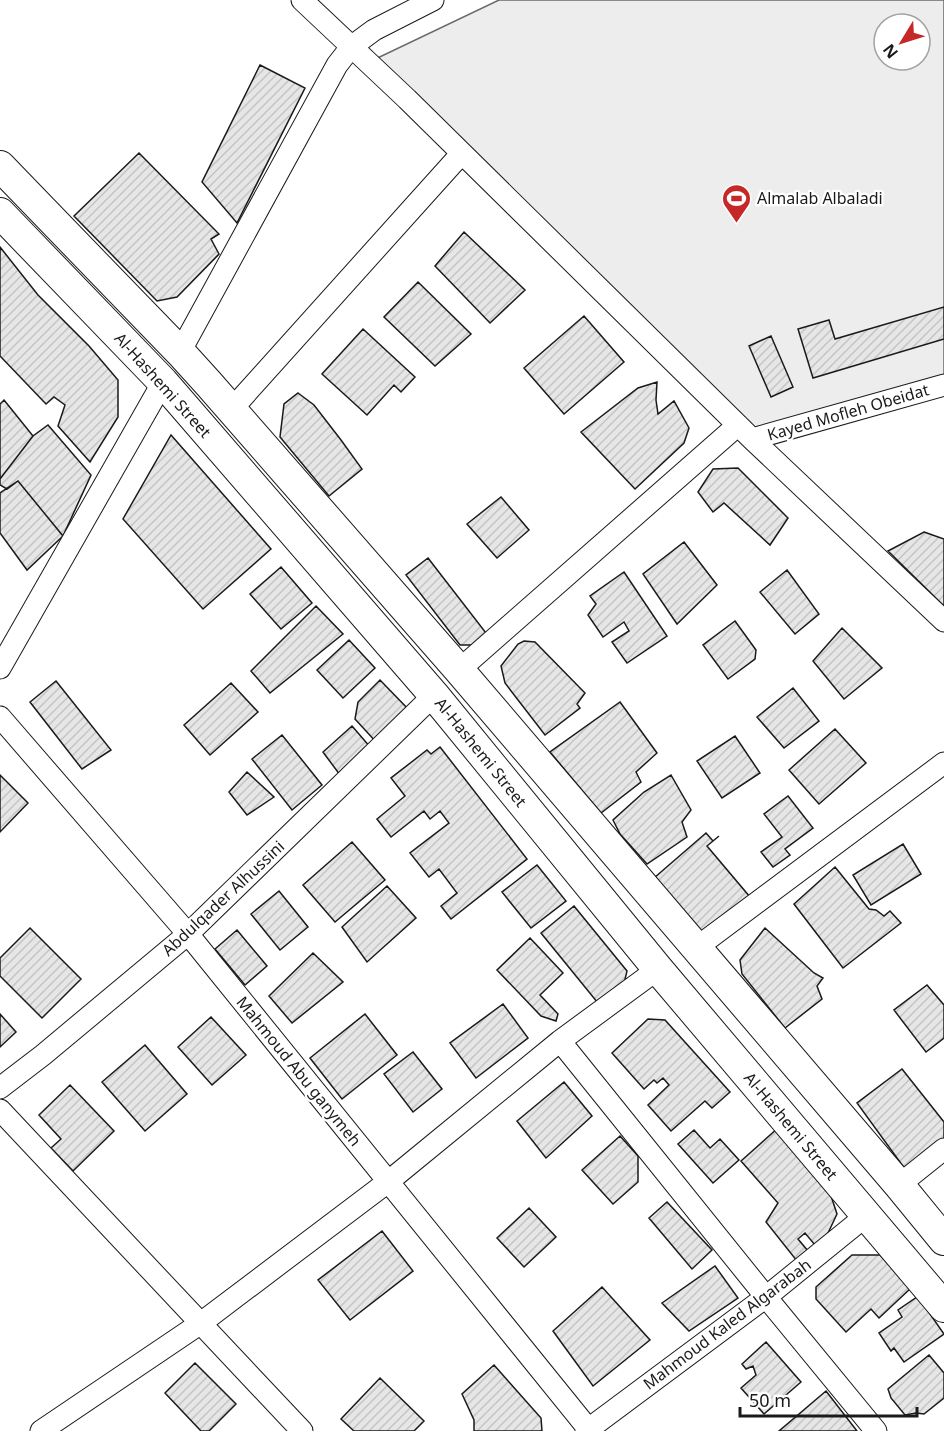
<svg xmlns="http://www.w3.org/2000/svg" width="944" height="1431" viewBox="0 0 944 1431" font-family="'Noto Sans',sans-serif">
	<defs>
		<pattern id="building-hatch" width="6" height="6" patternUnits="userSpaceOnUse" patternTransform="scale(1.5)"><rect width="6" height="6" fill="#e6e6e6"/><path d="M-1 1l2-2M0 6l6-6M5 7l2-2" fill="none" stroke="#c5c5c5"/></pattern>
	</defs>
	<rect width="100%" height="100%" fill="#fff"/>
	<!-- built -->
	<path fill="#ededed" stroke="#6a6a6a" stroke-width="1.5" fill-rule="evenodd" d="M499,0H944V384L746,440L367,63ZM884,24H920V60H884Z"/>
	<!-- building -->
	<path fill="url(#building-hatch)" stroke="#1a1a1a" stroke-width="1.5" d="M260,65L305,88L237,223L202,182Z
		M139,153L219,234L211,239L219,254L177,297L157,301L74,216Z
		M464,232L525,290L490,323L435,266Z
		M0,247L38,295L89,346L118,380V417L90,462L58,426L65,405L54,397L46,404L0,356Z
		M418,282L471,334L435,366L384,317Z
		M944,307V339L813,378L798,329L829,320L835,339Z
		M584,316L624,362L564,414L524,368Z
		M363,329L415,377L401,392L394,385L367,415L322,374Z
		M771,336L793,387L771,397L749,346Z
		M657,382L656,400L658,414L674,401L689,428L684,443L635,489L581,432L638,388Z
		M298,393L314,405L341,440L362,469L329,496L280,437L284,404Z
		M4,400L33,436L0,479V404Z
		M48,425L91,475L63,536L18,481L7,489L0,485V479L33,436Z
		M171,435L271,549L203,609L123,519Z
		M738,468L788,518L770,545L724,503L713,512L698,492L713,469Z
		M18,481L63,536L27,570L0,533V493Z
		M501,497L529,530L497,558L467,524Z
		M924,532L944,539V606L888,551Z
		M684,542L717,585L677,624L643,574Z
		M428,558L486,633L479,645H460L406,575Z
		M281,567L312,603L281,629L250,594Z
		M787,570L819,614L795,634L760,592Z
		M624,572L667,636L627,663L612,642L629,631L624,622L603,637L588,615L596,604L590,596Z
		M316,606L343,634L270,693L251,671Z
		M735,621L756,650L755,659L728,679L703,645Z
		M842,628L882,668L844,699L813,661Z
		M349,640L375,668L343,698L317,670Z
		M524,641L535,642L585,693L577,704L580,708L545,735L505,683L501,666L518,644Z
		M380,680L410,711L377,743L355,719L358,702Z
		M56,681L111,750L82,769L30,702Z
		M231,683L258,712L210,755L184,725Z
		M793,688L819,721L784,748L757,717Z
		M620,702L657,753L636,772L641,782L601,813L550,752Z
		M352,726L371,748L343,779L323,752Z
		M835,729L866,763L819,804L789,770Z
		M282,735L322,785L292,810L252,759Z
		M735,736L760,773L722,798L697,761Z
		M440,747L527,859L451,919L441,906L457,893L439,869L429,877L410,853L449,823L440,811L430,819L424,811L391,837L377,819L405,796L391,778L427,750L431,754Z
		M247,772L274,797L247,815L229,792Z
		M0,775L28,803L0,832Z
		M671,775L691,810L682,822L687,837L647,864L620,834L613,820L644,792Z
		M788,796L813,828L785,849L790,855L773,867L761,852L782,837L764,814Z
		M706,833L713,841L719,836L707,846L750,897L709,931H701L654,878Z
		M352,842L385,880L335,922L303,885Z
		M903,844L921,874L871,905L853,875Z
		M537,865L566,901L531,928L502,892Z
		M835,867L869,909L876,910L884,916L890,911L901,923L843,968L794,904Z
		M387,886L416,918L367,962L342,927Z
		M279,891L308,927L280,950L251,914Z
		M574,906L627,971L622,992L602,1008L541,933Z
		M30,928L81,979L42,1018L0,976V958Z
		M765,928L814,973L823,978L817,986L822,999L785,1028L742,974L740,960Z
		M237,930L267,966L245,985L215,949Z
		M530,938L563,973L540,995L558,1014L556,1021L541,1016L497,970Z
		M313,953L343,982L292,1023L269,996Z
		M927,985L944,1005V1038L926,1052L894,1010Z
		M503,1004L528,1038L476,1078L450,1043Z
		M0,1014L16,1032L0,1047Z
		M365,1014L397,1055L342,1099L310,1058Z
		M211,1017L246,1055L212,1085L178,1047Z
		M648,1019L665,1020L730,1092L712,1108L705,1101L671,1131L648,1105L669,1085L663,1078L657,1083L654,1080L644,1089L612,1053Z
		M145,1045L187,1094L145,1131L102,1082Z
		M413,1052L442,1089L413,1112L384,1074Z
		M902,1069L944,1122V1144L905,1169L857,1103Z
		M564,1082L592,1116L546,1158L517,1121Z
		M70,1085L114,1131L73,1171L51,1148L61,1139L39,1115Z
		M779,1127L826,1181L837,1214L828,1233L815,1245L805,1233L798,1239L808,1251L797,1261L766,1222L778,1203L741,1161Z
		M694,1130L710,1148L720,1139L739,1160L713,1183L678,1144Z
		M620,1136L638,1156V1182L613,1204L582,1170Z
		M667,1202L712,1250L692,1269L649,1218Z
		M529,1208L556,1237L524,1267L497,1238Z
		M382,1231L413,1271L350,1320L318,1280Z
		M852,1255H880L911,1288L879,1318L871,1309L846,1332L816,1299V1287Z
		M715,1266L738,1298L689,1331L662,1303Z
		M602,1287L650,1340L593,1386L553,1331Z
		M917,1297L921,1301L944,1334L904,1362L894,1348L891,1351L879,1333L902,1317L898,1310Z
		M766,1342L801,1382L764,1414L741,1388L756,1375L753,1366L746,1369L742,1364Z
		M929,1355L944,1373V1398L924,1414L916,1413L905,1415L891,1398L888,1389Z
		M195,1363L236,1404L209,1431H201L165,1393Z
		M494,1365L541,1418L542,1431H474V1420L462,1394Z
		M380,1378L424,1421L414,1431H354L341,1419Z
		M826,1391L857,1431H779Z"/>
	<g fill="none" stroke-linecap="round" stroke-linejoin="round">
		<defs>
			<path id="minor" d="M302,0L407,99L752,439L944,621
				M180,352L337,65L351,47L374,30L433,0
				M231,410L462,153
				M752,439L944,385
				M0,668L163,382
				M459,670L738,425
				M0,717L188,934L590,1431
				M696,948L944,763
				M560,1041L766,1297L876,1431
				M0,1088L43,1055L188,934L434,695
				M0,1110L302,1431
				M899,1185L944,1149
				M41,1431L201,1323L389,1181L560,1041L658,969
				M586,1431L766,1297L867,1215"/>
			<path id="secondary" d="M0,166L180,352L209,384L459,670L899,1185L944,1240
				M0,213L163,382L434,695L658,969L944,1307"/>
		</defs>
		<!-- minor casing -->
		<use href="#minor" stroke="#1a1a1a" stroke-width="23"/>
		<!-- secondary casing -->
		<use href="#secondary" stroke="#1a1a1a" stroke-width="32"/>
		<!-- minor -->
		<use href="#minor" stroke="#fff" stroke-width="21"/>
		<!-- secondary -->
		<use href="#secondary" stroke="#fff" stroke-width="30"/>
	</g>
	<!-- icons -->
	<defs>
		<symbol id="stadium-pin" viewBox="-11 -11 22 30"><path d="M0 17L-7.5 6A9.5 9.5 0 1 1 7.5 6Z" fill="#c62828" stroke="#fff"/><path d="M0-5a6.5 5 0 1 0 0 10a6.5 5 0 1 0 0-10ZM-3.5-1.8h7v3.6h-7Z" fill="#fff"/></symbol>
	</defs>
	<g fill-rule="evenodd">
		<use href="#stadium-pin" x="720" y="182" width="33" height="45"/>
	</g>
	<g text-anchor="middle" stroke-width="4.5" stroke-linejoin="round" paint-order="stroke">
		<!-- poi labels -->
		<g font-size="16" fill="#1a1a1a" stroke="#fff" text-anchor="start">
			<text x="757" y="204">Almalab Albaladi</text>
		</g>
		<!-- street labels -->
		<g font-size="16" fill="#1a1a1a" stroke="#fff">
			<text transform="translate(163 385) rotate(48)" y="6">Al-Hashemi Street</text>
			<text transform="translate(848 412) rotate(-16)" y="6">Kayed Mofleh Obeidat</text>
			<text transform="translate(481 752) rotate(51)" y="6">Al-Hashemi Street</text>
			<text transform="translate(223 898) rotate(-43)" y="6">Abdulqader Alhussini</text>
			<text transform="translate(299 1071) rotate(51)" y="6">Mahmoud Abu ganymeh</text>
			<text transform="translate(791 1126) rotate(50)" y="6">Al-Hashemi Street</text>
			<text transform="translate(727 1324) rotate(-37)" y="6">Mahmoud Kaled Algarabah</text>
		</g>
	</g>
	<!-- north arrow -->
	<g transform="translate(902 42) rotate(232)"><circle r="28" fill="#ffffff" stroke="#a3a3a3" stroke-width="1.5"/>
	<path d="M0-4.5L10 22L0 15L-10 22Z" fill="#c62828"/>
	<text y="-9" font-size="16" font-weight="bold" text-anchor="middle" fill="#1a1a1a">N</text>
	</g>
	<!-- scale -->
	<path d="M740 1407v9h177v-9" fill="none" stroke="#1a1a1a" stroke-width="3"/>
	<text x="749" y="1407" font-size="18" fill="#1a1a1a" stroke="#ffffff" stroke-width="4.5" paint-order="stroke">50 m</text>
</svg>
